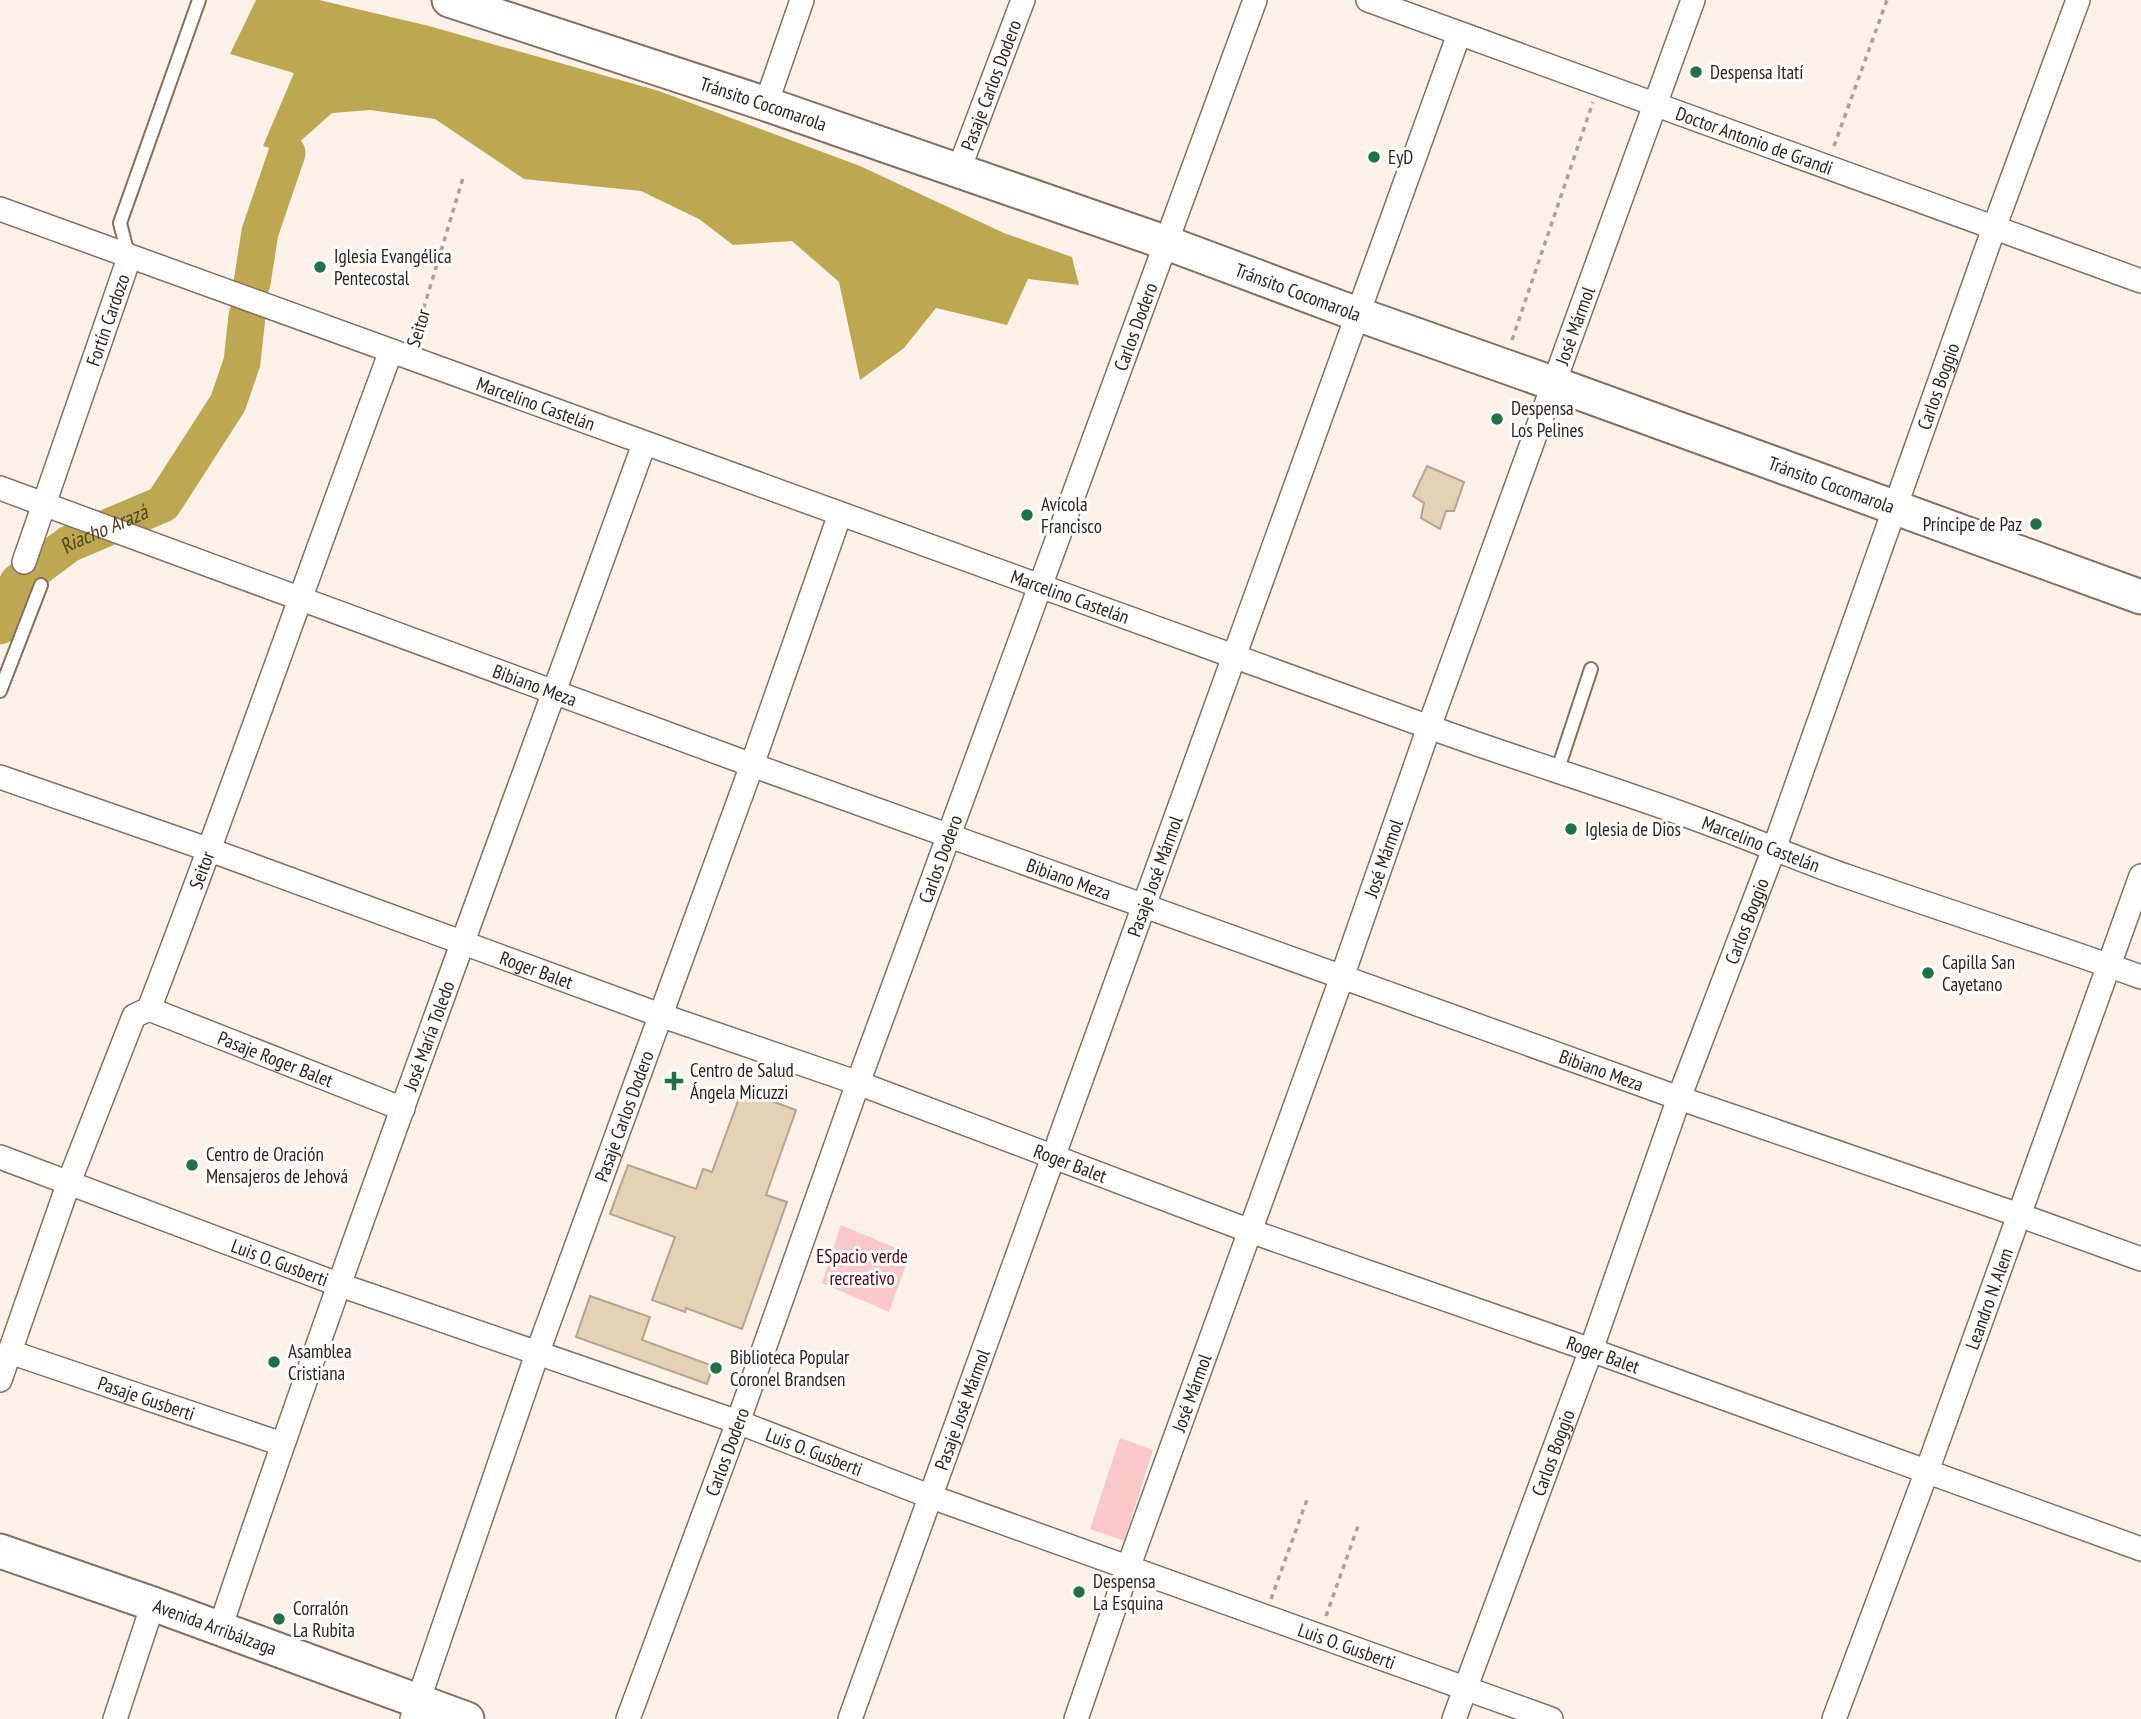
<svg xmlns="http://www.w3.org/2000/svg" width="2141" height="1719" viewBox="0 0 2141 1719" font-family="'PT Sans Narrow',sans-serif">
	<rect width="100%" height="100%" fill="#fdf2ea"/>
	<!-- green -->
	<path fill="#fbc8c9" d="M841,1225L910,1254L889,1312L822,1283Z
		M1120,1438L1153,1450L1124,1541L1090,1529Z"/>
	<!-- water -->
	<path fill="#bda851" d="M256,0H319L429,26L659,91L860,166L1004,233L1072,257L1079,285L1028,279L1007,325L936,308L904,348L860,380L839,282L792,241L733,245L699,219L641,191L524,179L435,119L370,110L332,113L287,153L263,146L294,73L230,54Z"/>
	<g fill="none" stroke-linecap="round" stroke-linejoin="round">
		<!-- river -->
		<g stroke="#bda851" stroke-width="37">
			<path d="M252,283L260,232L287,153"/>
			<path id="s1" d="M0,626L18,582L69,544L163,504L228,403L242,362L247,316"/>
		</g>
	</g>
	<!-- building -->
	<path fill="#e4d1b6" stroke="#b6a38a" stroke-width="2" d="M1427,466L1464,482L1454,511H1446L1440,529L1421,518L1424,503L1413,496Z
		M742,1090L796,1110L766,1195L787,1202L742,1329L686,1308L685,1312L652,1300L675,1237L610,1214L628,1165L696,1189L703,1169L712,1172Z
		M590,1296L650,1317L642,1340L713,1366L707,1384L576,1337Z"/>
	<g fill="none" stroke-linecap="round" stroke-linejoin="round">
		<defs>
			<path id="lane" d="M129,258L120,223L199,0
				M0,691L41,585
				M1557,772L1591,669"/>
			<g id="street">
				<path id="s2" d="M1368,0L2141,281"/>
				<path d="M766,104L802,0"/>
				<path id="s3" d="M958,172L1023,0"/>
				<path id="s4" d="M0,209C476,383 953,553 1429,727C1522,761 1618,789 1710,824C1757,841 1802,861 1849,877C1946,911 2044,942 2141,977"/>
				<path id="s5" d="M0,488L752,765L1679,1098L2019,1215L2141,1259"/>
				<path id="s6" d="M24,562L129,258"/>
				<path id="s7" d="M0,777L210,850L660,1015L858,1083L1250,1231L1591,1350L2141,1549"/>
				<path id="s8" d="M149,1009L403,1109"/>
				<path id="s9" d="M0,1157L340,1285L738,1422L929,1496L1551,1719"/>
				<path id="s10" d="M10,1352L282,1444"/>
				<path id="s11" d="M0,1380L69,1182L134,1016L149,1009C233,791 309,570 391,351"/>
				<path id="s12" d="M220,1628C354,1231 502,838 644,444"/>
				<path d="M115,1719L153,1604"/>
				<path id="s13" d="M412,1719L537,1354L752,765L840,514"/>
				<path id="s14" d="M628,1719L738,1422L858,1083L1255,0"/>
				<path id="s15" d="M850,1719L1459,34"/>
				<path id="s16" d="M1076,1719L1128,1568L1342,977L1429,727L1693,0"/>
				<path id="s17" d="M1454,1719L1591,1350L1679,1098L1774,849L1994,228L2078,0"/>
				<path id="s18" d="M1834,1719L1927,1471L2141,876"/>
			</g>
			<g id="secondary">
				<path id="s19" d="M449,0L766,104L1167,243L1357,314L1555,384L2141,597"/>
				<path id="s20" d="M0,1551L153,1604L467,1719"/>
			</g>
		</defs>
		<!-- lane casing -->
		<use href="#lane" stroke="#886f5d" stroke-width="16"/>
		<!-- street casing -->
		<use href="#street" stroke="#886f5d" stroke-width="26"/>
		<!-- secondary casing -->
		<use href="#secondary" stroke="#886f5d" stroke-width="37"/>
		<!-- path -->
		<path stroke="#aca199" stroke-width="3.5" stroke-dasharray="5 5" stroke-linecap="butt" d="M1834,146L1887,0
			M415,337L463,178
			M1512,340L1593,102
			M1271,1599L1308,1497
			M1326,1616L1358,1526"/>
		<!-- lane -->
		<use href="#lane" stroke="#fff" stroke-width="12"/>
		<!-- street -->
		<use href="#street" stroke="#fff" stroke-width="23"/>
		<!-- secondary -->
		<use href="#secondary" stroke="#fff" stroke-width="33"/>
	</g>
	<!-- markers -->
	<g fill="#1f7244" stroke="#fff" stroke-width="2.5">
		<circle cx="1696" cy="72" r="7"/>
		<circle cx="1374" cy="157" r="7"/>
		<circle cx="320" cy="267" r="7"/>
		<circle cx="1497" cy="419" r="7"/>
		<circle cx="1027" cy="515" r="7"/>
		<circle cx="2036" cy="524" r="7"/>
		<circle cx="1571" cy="829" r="7"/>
		<circle cx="1928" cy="973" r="7"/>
		<path d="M670.5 1070.5h7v7h7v7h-7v7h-7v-7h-7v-7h7z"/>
		<circle cx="192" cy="1165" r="7"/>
		<circle cx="274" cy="1362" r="7"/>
		<circle cx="716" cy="1368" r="7"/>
		<circle cx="1079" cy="1592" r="7"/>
		<circle cx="279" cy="1619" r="7"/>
	</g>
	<g text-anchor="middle" stroke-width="6" stroke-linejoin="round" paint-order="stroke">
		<!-- poi labels -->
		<g font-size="19" fill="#2f241d" stroke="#fff" text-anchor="start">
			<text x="1710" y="79">Despensa Itatí</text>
			<text x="1388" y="164">EyD</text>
			<text x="334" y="263">Iglesia Evangélica<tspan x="334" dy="22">Pentecostal</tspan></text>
			<text x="1511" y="415">Despensa<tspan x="1511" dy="22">Los Pelines</tspan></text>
			<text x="1041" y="511">Avícola<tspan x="1041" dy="22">Francisco</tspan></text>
			<text x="2022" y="531" text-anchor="end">Príncipe de Paz</text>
			<text x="1585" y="836">Iglesia de Dios</text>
			<text x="1942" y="969">Capilla San<tspan x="1942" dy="22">Cayetano</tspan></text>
			<text x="690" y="1077">Centro de Salud<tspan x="690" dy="22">Ángela Micuzzi</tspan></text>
			<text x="206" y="1161">Centro de Oración<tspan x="206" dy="22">Mensajeros de Jehová</tspan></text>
			<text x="288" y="1358">Asamblea<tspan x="288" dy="22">Cristiana</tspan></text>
			<text x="730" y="1364">Biblioteca Popular<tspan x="730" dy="22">Coronel Brandsen</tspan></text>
			<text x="1093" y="1588">Despensa<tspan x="1093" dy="22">La Esquina</tspan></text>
			<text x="293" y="1615">Corralón<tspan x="293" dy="22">La Rubita</tspan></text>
		</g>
		<!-- street labels -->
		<g font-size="19" fill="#2f241d" stroke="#fff">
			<text dy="7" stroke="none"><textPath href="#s3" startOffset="93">Pasaje Carlos Dodero</textPath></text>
			<text dy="7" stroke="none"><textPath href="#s19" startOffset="331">Tránsito Cocomarola</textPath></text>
			<text dy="7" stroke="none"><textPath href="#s2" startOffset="411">Doctor Antonio de Grandi</textPath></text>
			<text dy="7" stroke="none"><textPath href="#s19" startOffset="898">Tránsito Cocomarola</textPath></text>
			<text dy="7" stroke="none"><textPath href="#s6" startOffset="256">Fortín Cardozo</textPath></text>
			<text dy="7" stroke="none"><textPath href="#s16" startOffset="1480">José Mármol</textPath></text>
			<text dy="7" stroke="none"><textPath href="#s14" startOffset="1482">Carlos Dodero</textPath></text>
			<text transform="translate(418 328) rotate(-73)" y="7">Seitor</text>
			<text dy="7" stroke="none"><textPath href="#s17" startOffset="1418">Carlos Boggio</textPath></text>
			<text dy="7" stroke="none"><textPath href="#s4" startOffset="570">Marcelino Castelán</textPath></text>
			<text dy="7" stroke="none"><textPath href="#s19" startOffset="1465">Tránsito Cocomarola</textPath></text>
			<text dy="7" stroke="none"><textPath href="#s4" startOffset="1138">Marcelino Castelán</textPath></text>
			<text dy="7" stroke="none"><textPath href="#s5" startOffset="570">Bibiano Meza</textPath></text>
			<text dy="7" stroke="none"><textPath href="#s4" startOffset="1872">Marcelino Castelán</textPath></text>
			<text dy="7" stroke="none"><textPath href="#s14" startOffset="915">Carlos Dodero</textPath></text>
			<text dy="7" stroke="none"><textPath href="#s16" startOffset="914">José Mármol</textPath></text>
			<text dy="7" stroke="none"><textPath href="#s11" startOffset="553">Seitor</textPath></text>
			<text dy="7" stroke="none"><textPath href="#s15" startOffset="896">Pasaje José Mármol</textPath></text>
			<text dy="7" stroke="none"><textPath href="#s5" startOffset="1138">Bibiano Meza</textPath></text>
			<text dy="7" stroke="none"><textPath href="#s17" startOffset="850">Carlos Boggio</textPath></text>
			<text dy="7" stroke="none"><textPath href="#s7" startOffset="570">Roger Balet</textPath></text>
			<text dy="7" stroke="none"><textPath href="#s12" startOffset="628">José María Toledo</textPath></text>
			<text dy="7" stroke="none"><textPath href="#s8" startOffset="136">Pasaje Roger Balet</textPath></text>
			<text dy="7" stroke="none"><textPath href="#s5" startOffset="1704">Bibiano Meza</textPath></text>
			<text dy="7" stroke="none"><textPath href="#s13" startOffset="639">Pasaje Carlos Dodero</textPath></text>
			<text dy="7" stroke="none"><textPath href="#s7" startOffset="1138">Roger Balet</textPath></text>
			<text dy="7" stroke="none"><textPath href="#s9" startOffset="299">Luis O. Gusberti</textPath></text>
			<text dy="7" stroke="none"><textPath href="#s18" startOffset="448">Leandro N. Alem</textPath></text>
			<text dy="7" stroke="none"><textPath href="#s7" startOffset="1704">Roger Balet</textPath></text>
			<text dy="7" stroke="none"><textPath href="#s16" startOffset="346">José Mármol</textPath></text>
			<text dy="7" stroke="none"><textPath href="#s10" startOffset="144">Pasaje Gusberti</textPath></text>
			<text dy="7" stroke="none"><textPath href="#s15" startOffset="329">Pasaje José Mármol</textPath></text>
			<text dy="7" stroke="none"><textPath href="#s14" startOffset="285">Carlos Dodero</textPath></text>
			<text dy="7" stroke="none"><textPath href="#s9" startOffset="866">Luis O. Gusberti</textPath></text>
			<text dy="7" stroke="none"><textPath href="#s17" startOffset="284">Carlos Boggio</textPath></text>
			<text dy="7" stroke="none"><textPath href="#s20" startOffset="228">Avenida Arribálzaga</textPath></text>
			<text dy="7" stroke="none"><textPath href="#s9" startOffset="1433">Luis O. Gusberti</textPath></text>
		</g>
		<!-- park labels -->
		<g font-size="19" fill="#540214" stroke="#fff">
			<text x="862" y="1263">ESpacio verde<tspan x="862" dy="22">recreativo</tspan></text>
		</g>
		<!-- water labels -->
		<g font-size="21" font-style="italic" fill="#4d441e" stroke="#fff">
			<text dy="7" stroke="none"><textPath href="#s1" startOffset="149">Riacho Arazá</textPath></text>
		</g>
	</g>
</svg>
